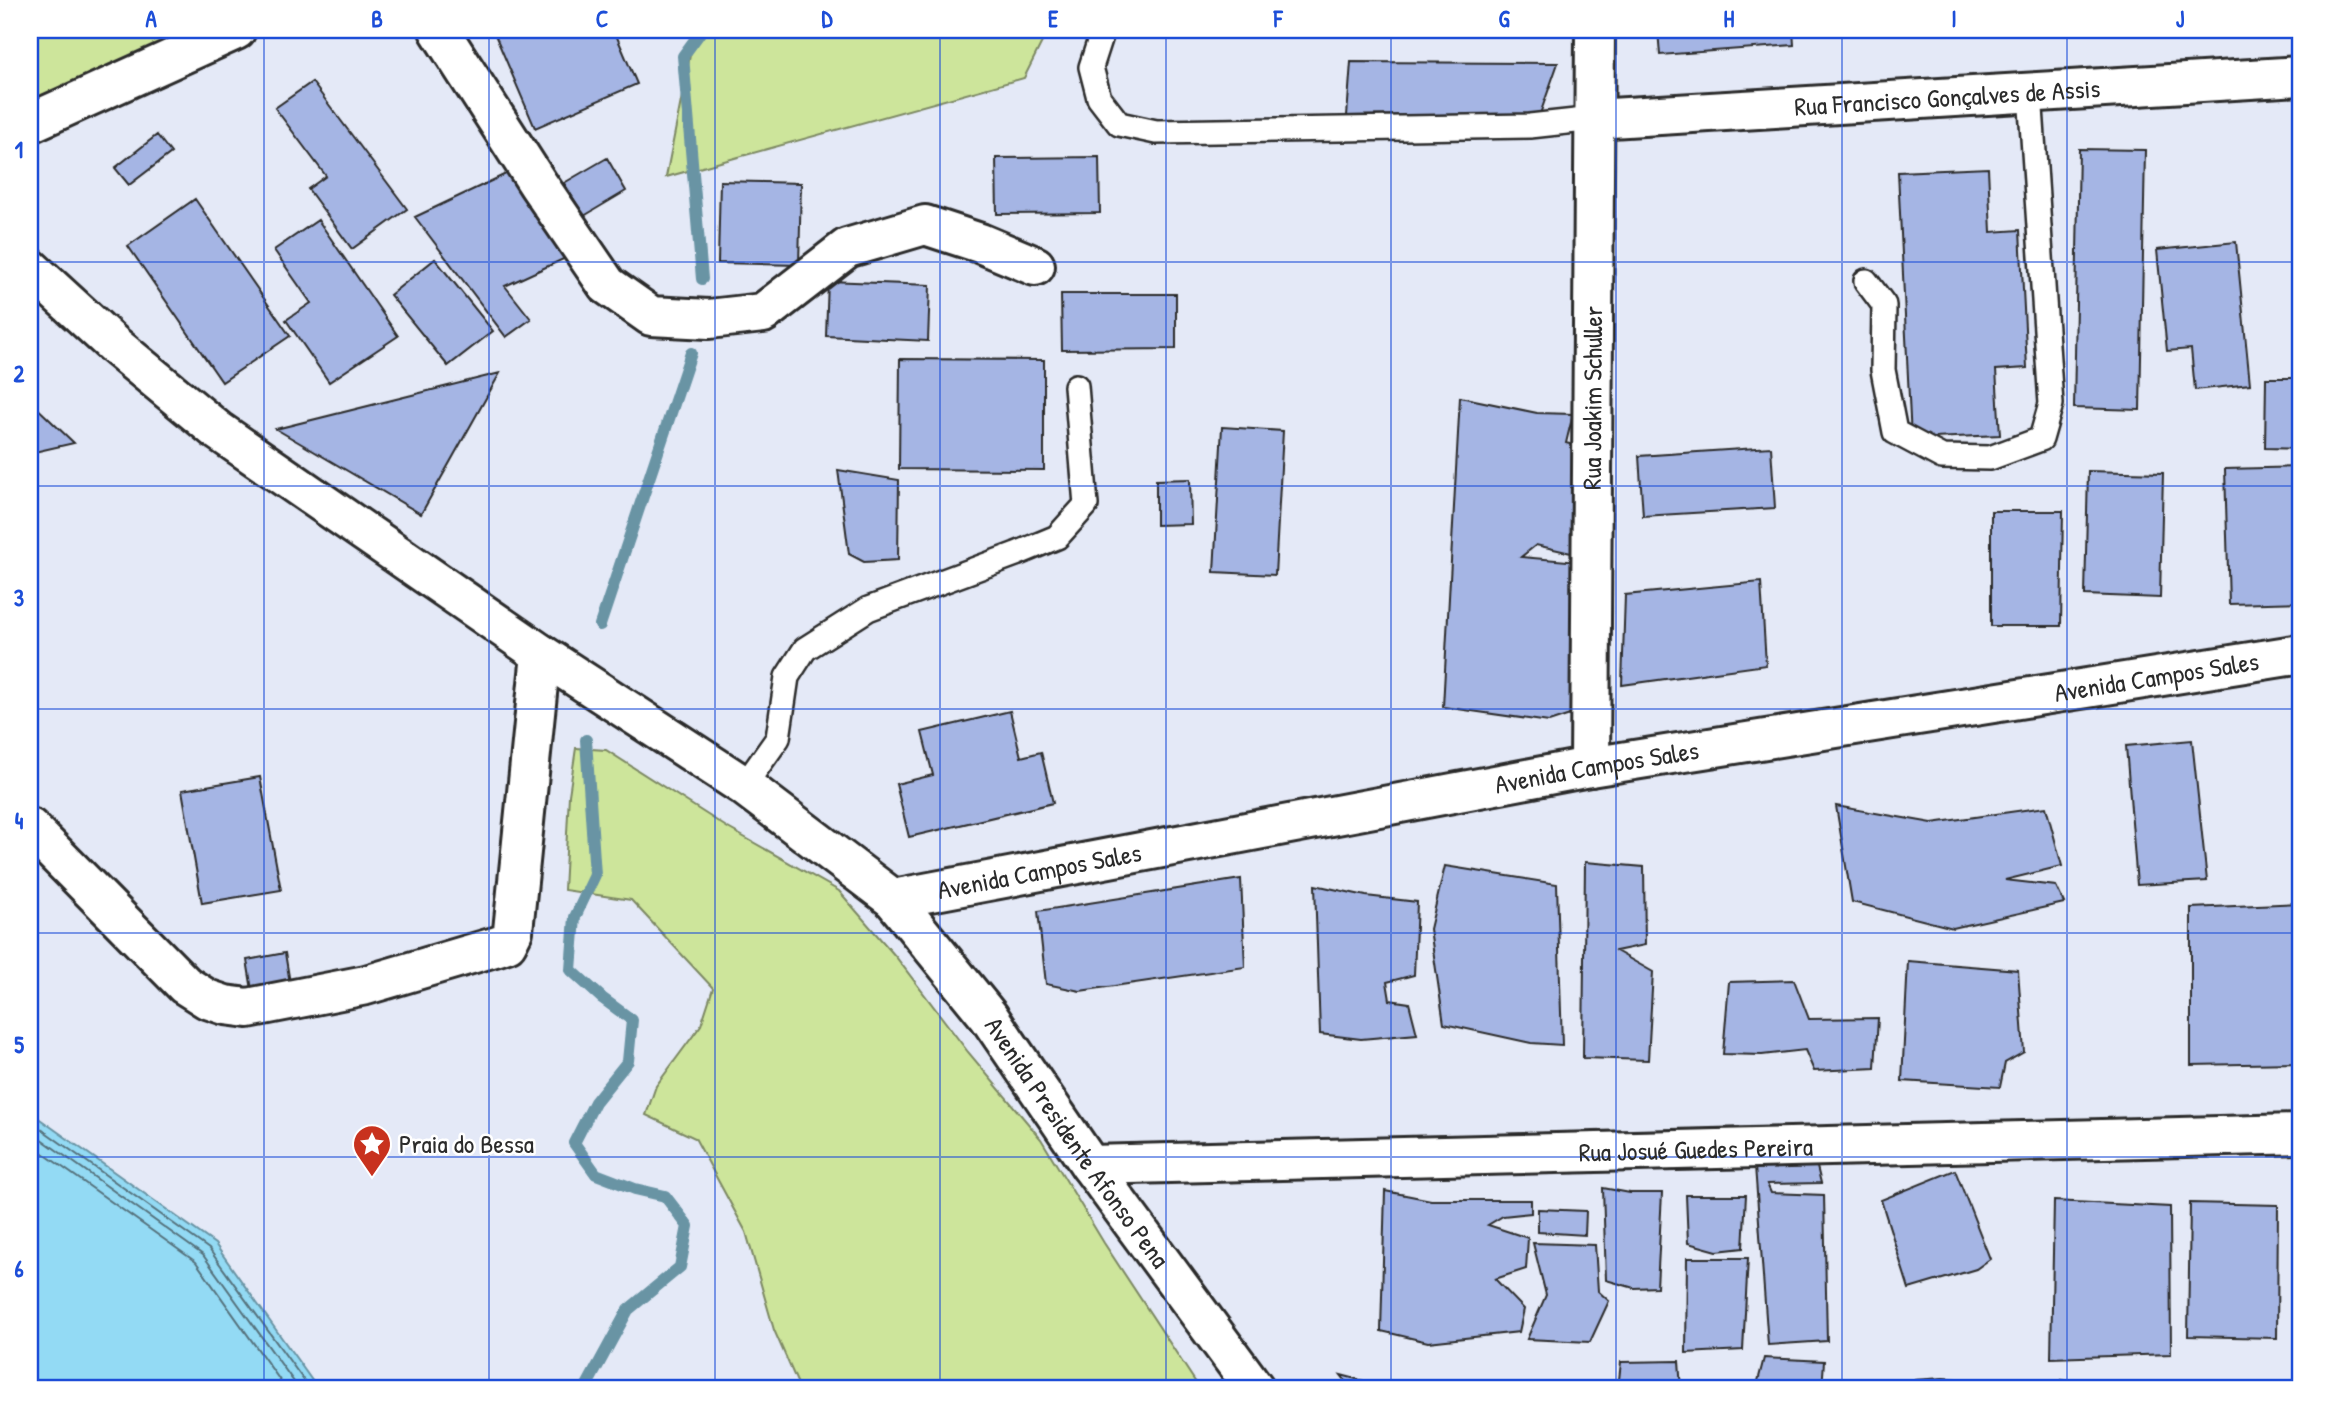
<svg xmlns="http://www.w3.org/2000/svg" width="2331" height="1419" viewBox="0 0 2331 1419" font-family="'Patrick Hand',sans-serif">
	<rect width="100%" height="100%" fill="#e4e9f7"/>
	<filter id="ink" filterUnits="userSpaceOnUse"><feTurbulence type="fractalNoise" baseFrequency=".0143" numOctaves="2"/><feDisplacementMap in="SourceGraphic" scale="14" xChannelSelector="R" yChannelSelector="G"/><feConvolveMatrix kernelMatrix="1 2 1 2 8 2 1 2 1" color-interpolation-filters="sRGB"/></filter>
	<g filter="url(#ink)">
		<!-- green -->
		<path fill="#cde59b" stroke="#7c8863" stroke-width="2" d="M30,30H211L30,117Z
			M695,30H1048L1024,78L666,177Z
			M576,748L606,750L728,828L839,891L896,957L968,1052L1041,1139L1104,1243L1200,1389H800L774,1330L746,1232L695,1138L646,1115L656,1086L701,1025L713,988L631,900L564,890L569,795Z"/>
		<!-- water -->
		<path fill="#93daf4" stroke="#6994a4" stroke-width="2" d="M30,1112L215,1244L318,1389H30Z"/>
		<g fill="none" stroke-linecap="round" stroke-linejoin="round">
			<!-- shore -->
			<path stroke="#55717b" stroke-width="2" d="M30,1121L209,1249L310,1389
				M30,1131L203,1255L299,1389
				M30,1144L196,1262L286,1389"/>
			<!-- stream -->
			<path stroke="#6994a4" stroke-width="12" d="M702,279L683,56L702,30
				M600,625L691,353
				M585,1389L628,1310L680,1267L688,1226L665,1196L635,1189L596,1174L574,1143L595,1102L628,1061L632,1020L602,998L571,970L575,917L595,875L586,740"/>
		</g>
		<!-- building -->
		<path fill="#a5b5e4" stroke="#2b2b2b" stroke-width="2" d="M493,30H614L637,84L535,128Z
			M1658,30H1793L1794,45L1660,55Z
			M1351,62L1558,63L1540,114L1347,116Z
			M312,82L407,209L352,249L308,189L326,176L275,108Z
			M157,135L171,153L129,185L115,168Z
			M2079,149L2145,150L2140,410L2074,408Z
			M1099,157L1100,213L997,214L996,158Z
			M607,158L626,191L584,216L564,183Z
			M1988,168L1991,232L2020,230L2027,368L1996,370L2000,435L1911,439L1898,172Z
			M508,173L583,250L505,286L531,319L506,337L415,217Z
			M720,181L801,183L799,265L718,263Z
			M195,199L290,336L222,382L128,246Z
			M318,220L398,336L329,382L286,320L311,303L274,250Z
			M2236,242L2250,384L2195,390L2191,349L2167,351L2157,250Z
			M435,259L493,331L448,366L390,295Z
			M828,281L930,285L928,341L826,336Z
			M1061,294H1176V349L1062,350Z
			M900,359L1044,360V470L899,469Z
			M500,373L421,514L276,429Z
			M2266,378H2301V449L2265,448Z
			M1460,397L1537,413L1573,414L1566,443L1577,446L1571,553L1536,545L1521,557L1591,563L1573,582L1570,715L1549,722L1443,707Z
			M30,401L74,443L30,453Z
			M1222,427L1283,431L1275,575L1214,572Z
			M1771,447L1775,508L1643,516L1639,456Z
			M2301,467V602L2229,604L2225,469Z
			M838,470L899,480L898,560L864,562L849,554Z
			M2088,471L2163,473L2160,598L2085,595Z
			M1190,479L1191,524L1156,525V480Z
			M1991,511H2063L2061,626H1991Z
			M1761,582L1766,665L1622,685L1625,595Z
			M1010,711L1021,757L1041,752L1053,803L909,837L896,784L933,775L922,732Z
			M2192,740L2207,881L2137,885L2126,746Z
			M260,777L281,890L202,903L182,790Z
			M1836,806L1932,823L2046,807L2062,866L2005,880L2056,886L2064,903L1953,928L1852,902Z
			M1585,862L1644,867L1645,945L1616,951L1653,972L1648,1060L1583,1058Z
			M1445,866L1557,884L1562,1045L1531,1043L1444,1024L1430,929Z
			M1241,879L1245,967L1080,991L1046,984L1038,911Z
			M1315,885L1366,896L1417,902L1414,975L1387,982L1390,1000L1409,1003L1417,1034L1361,1039L1320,1034Z
			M2301,903V1063L2191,1065V908Z
			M285,953L290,983L252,990L247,960Z
			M1908,961L2018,970L2024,1052L2005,1063L2000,1087L1902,1081Z
			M1794,980L1809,1019L1878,1018L1875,1068L1814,1071L1805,1050L1762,1055L1723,1054L1729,982Z
			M1755,1166L1817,1167L1821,1183L1767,1184L1771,1193L1824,1195L1827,1341L1768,1345Z
			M1955,1170L1990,1259L1976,1269L1909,1289L1881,1200Z
			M1603,1188L1630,1193H1662L1657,1287L1634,1288L1606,1280Z
			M1385,1191L1431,1200H1531V1213L1503,1216L1488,1225L1528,1238L1526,1269L1495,1279L1524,1309L1519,1332L1428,1342L1381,1331Z
			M1686,1195H1746L1743,1248L1717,1251L1688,1243Z
			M2054,1201L2170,1207L2171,1354L2051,1358Z
			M2190,1203L2278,1205L2277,1338L2188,1336Z
			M1538,1209L1586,1211L1585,1235L1538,1232Z
			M1533,1243L1595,1245L1598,1291L1609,1301L1590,1342L1527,1339L1546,1295Z
			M1687,1258H1748L1743,1350L1686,1353Z
			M2297,1258H2301V1321H2297Z
			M1764,1358L1824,1361L1822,1389H1756Z
			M1679,1361L1681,1389H1618L1621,1362Z
			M1341,1375L1394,1389H1352Z
			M1943,1378L1985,1381V1389H1916L1915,1380Z
			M2062,1380L2090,1387L2153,1385V1389H2060Z
			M1490,1388L1531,1389H1416Z"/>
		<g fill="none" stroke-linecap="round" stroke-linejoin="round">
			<defs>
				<path id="lane" d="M1103,30L1091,67L1099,98L1119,124L1156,132L1530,126L1594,119
					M1866,281L1884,305L1883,370L1895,432L1942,457L1990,458L2041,439L2051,404L2030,93
					M744,786L778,738L787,677L805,649L868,609L1016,554L1057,537L1086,505L1076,386"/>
				<g id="street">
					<path d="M439,30L538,184L607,285L651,316L709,319L763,313L847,248L925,225L980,243L1035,266"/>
					<path id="s1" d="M1594,119L2301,76"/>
					<path d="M30,123L236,30"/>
					<path id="s2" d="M1590,767L1595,30"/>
					<path d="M30,828L185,985L207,999L225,1005L248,1008L366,985L498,946L507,943L513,931L541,654"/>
					<path id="s3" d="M1090,1165L2301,1134"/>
				</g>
				<g id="secondary">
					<path id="s4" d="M893,899L1590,767L2301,654"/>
				</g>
				<g id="primary">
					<path id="s5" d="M30,268L114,345L217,430L541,654L744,786L893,899L989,1017L1090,1165L1255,1389"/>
				</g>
			</defs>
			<!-- lane casing -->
			<use href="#lane" stroke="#2b2b2b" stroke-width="28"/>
			<!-- street casing -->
			<use href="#street" stroke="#2b2b2b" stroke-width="44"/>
			<!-- secondary casing -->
			<use href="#secondary" stroke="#2b2b2b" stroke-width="44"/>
			<!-- primary casing -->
			<use href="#primary" stroke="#2b2b2b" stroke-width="44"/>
			<!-- lane -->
			<use href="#lane" stroke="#fff" stroke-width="23"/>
			<!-- street -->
			<use href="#street" stroke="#fff" stroke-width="38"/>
			<!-- secondary -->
			<use href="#secondary" stroke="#fff" stroke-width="38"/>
			<!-- primary -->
			<use href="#primary" stroke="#fff" stroke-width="38"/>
		</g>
	</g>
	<!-- grid -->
	<path fill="none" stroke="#1d4ed8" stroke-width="2" stroke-opacity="0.55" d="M264,30V1389M489,30V1389M715,30V1389M940,30V1389M1166,30V1389M1391,30V1389M1616,30V1389M1842,30V1389M2067,30V1389M30,262H2301M30,486H2301M30,709H2301M30,933H2301M30,1157H2301"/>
	<!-- icons -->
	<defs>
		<symbol id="sight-pin" viewBox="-11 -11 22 30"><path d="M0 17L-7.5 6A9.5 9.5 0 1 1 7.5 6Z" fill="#c8321e" stroke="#fff"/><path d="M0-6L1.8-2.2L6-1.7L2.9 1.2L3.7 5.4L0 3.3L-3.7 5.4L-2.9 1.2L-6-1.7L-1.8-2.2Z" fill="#fff"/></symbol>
	</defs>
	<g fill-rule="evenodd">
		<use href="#sight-pin" x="350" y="1122" width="44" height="60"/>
	</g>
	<g text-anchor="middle" stroke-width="5" stroke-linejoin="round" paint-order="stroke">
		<!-- street labels -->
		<g font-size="26" fill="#2b2b2b" stroke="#fff">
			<text dy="9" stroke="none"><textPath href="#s1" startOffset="354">Rua Francisco Gonçalves de Assis</textPath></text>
			<text dy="9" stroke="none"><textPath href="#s2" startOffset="369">Rua Joakim Schuller</textPath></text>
			<text dy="9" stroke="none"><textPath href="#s4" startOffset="1283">Avenida Campos Sales</textPath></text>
			<text dy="9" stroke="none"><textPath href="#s4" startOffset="716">Avenida Campos Sales</textPath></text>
			<text dy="9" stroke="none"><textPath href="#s4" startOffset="149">Avenida Campos Sales</textPath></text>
			<text dy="9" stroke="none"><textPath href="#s5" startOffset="1376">Avenida Presidente Afonso Pena</textPath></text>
			<text dy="9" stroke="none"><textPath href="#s3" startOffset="606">Rua Josué Guedes Pereira</textPath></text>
		</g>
		<!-- poi labels -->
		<g font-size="26" fill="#2b2b2b" stroke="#fff" text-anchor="start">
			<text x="399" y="1153">Praia do Bessa</text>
		</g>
	</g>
	<!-- margin -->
	<rect width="2331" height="1419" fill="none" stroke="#fff" stroke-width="77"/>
	<rect x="38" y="38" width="2254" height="1342" fill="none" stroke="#1d4ed8" stroke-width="2.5"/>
	<g font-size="23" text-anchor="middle" font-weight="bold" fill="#1d4ed8">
		<text x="151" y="27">A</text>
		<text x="377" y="27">B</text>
		<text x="602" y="27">C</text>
		<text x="827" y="27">D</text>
		<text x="1053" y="27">E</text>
		<text x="1278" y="27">F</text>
		<text x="1504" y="27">G</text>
		<text x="1729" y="27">H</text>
		<text x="1954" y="27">I</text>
		<text x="2180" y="27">J</text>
		<text x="19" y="158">1</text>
		<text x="19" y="382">2</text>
		<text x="19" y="606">3</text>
		<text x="19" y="829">4</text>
		<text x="19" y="1053">5</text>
		<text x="19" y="1277">6</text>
	</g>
</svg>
